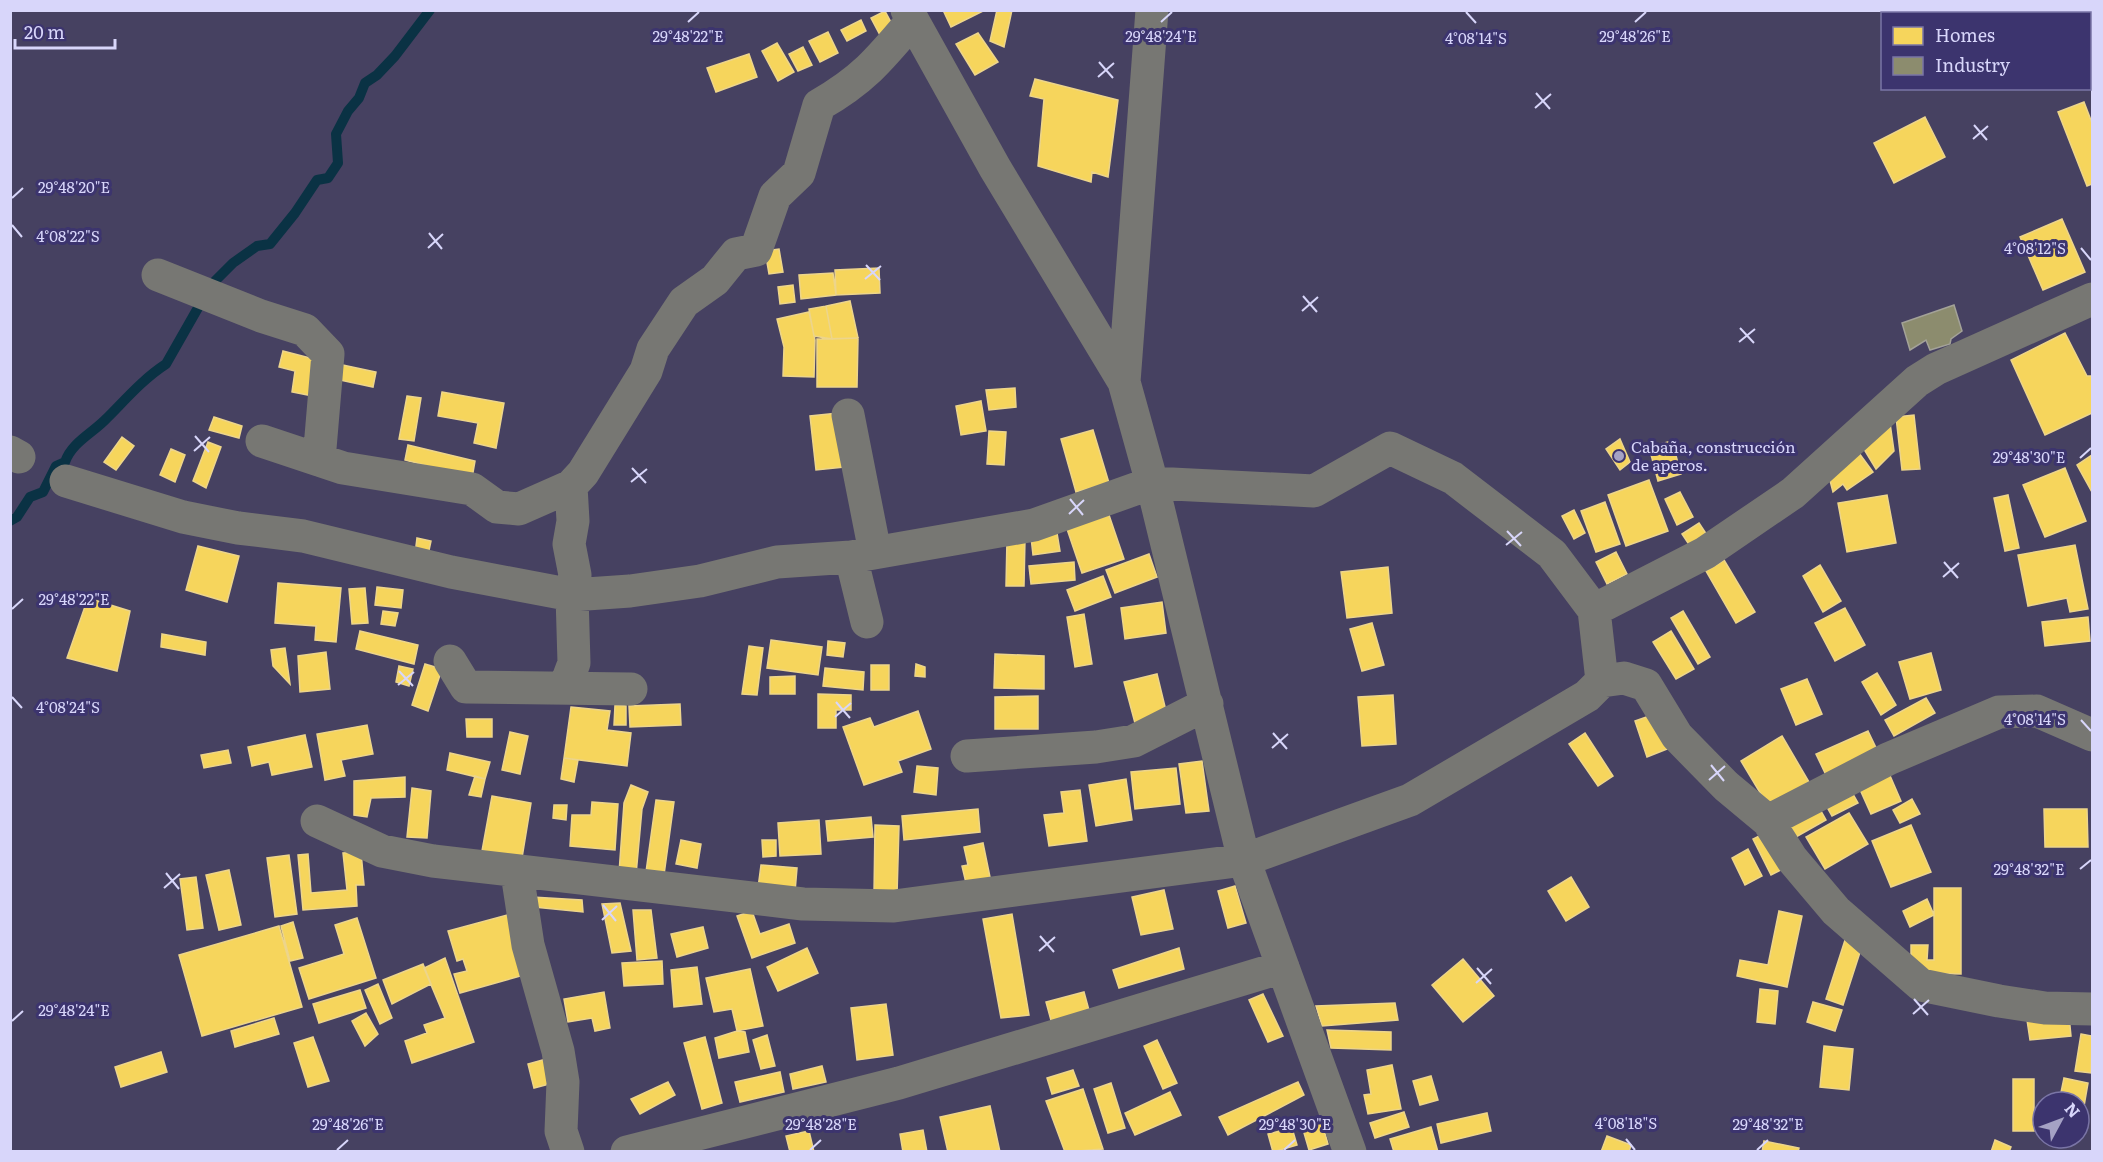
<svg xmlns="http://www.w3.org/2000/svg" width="2103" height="1162" viewBox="0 0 2103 1162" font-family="Literata,serif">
	<rect width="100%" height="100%" fill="#464161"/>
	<!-- homes -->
	<path fill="#f6d55c" stroke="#edd58b" stroke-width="1.5" d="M943,10H985L951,27Z
		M997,10H1012L1004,47L990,41Z
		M885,11L892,24L880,35L871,18Z
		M861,20L866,31L847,41L841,30Z
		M828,32L838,53L820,62L809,41Z
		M978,33L998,62L975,75L956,44Z
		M777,43L794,72L778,81L762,51Z
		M803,47L812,65L798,71L789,54Z
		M749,54L757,77L716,92L707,68Z
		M1035,79L1118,100L1108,177L1092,172L1091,182L1038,166L1044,99L1030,96Z
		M2084,102L2092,123V184L2087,186L2058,112Z
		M1925,117L1945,157L1894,183L1874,143Z
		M2062,219L2085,272L2043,290L2020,237Z
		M779,249L783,272L769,274L765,251Z
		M879,268L880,293L836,295L835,270Z
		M833,273L836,295L801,299L799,275Z
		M793,285L795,302L780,304L778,287Z
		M850,301L858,338L832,339L826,306Z
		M826,306L832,339L814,336L809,309Z
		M809,312L815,340L814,377L783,376L784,347L777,319Z
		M2065,333L2087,376H2092V413L2045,435L2011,360Z
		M858,338L857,387H817V339Z
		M283,351L318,360L313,396L292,392L295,371L279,367Z
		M338,364L376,372L373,387L335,379Z
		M1015,388L1016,407L989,410L986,390Z
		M442,392L504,403L496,448L474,443L478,423L438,416Z
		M407,396L421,398L414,441L399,439Z
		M981,401L986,431L961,435L956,406Z
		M838,413L844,467L816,470L810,416Z
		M1914,415L1920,469L1902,470L1896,417Z
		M214,417L242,426L239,438L209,430Z
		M1890,423L1894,451L1876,469L1862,446Z
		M1093,430L1109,483L1076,492L1061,439Z
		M989,431L1006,432L1004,465L987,464Z
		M122,437L134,446L116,470L104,462Z
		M1620,439L1630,462L1620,470L1606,449Z
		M1672,441L1681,474L1658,481L1649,447Z
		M208,442L221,447L206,488L193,481Z
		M408,445L475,461L472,478L405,460Z
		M171,449L185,455L175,482L160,475Z
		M1856,449L1873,472L1847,490L1843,484L1833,492L1828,473Z
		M2092,455V492L2077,465Z
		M2065,468L2086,521L2045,537L2023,485Z
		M1649,480L1668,531L1626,546L1608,495Z
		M1680,492L1693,517L1677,525L1665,499Z
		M1887,495L1896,543L1847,552L1838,503Z
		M2008,495L2019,548L2005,551L1994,498Z
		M1605,502L1620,544L1596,552L1581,511Z
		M1574,510L1585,533L1574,539L1562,516Z
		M1109,515L1124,559L1082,573L1067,529Z
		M1699,523L1707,535L1690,546L1682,534Z
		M1057,533L1060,551L1033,555L1031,537Z
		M417,538L431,541L428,555L415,554Z
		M1007,539H1025L1024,586H1006Z
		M2075,545L2088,609L2070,612L2067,598L2028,606L2018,555Z
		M198,546L239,556L227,602L186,590Z
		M1616,552L1627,574L1607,584L1596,562Z
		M1149,554L1157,577L1115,593L1106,570Z
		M1724,560L1755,612L1736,623L1706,571Z
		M1074,562L1075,580L1031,584L1029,566Z
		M1820,565L1841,601L1823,612L1803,576Z
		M1388,567L1392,613L1347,618L1341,572Z
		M1103,576L1111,597L1075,611L1067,590Z
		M278,583L341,588L336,642L315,640L316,626L275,623Z
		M377,587L403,590L401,608L375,605Z
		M365,588L368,623L352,624L349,589Z
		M88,598L130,611L117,671L67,658Z
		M1162,602L1166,633L1125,639L1121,608Z
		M1845,608L1865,645L1835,661L1815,623Z
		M383,611L398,613L395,626L381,624Z
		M1683,611L1710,657L1698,664L1671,618Z
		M1084,614L1092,664L1075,667L1067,617Z
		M2088,617L2090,641L2045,646L2042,622Z
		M1372,623L1384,665L1362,671L1350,629Z
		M360,631L418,645L414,664L356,649Z
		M1671,631L1694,669L1676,679L1653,642Z
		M162,634L206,642L205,655L161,647Z
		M771,640L822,647L818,675L767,668Z
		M828,641L845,643L843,657L827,655Z
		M749,646L763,648L757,695L742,694Z
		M285,648L290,684L273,666L271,650Z
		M326,652L330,689L300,692L298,656Z
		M1931,653L1941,690L1910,699L1899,662Z
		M995,654L1044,656V689L994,688Z
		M425,664L442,669L428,711L412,705Z
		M916,664L925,667V677L915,676Z
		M871,665H889V690H871Z
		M399,666L413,669L409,686L396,682Z
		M825,668L864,672L863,690L823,686Z
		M1877,673L1896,705L1881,715L1862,682Z
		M1157,674L1167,715L1135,723L1124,682Z
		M795,676V694H770V677Z
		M1807,679L1822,714L1796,725L1781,689Z
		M818,694L851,695V710H836V728H818Z
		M1393,695L1396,744L1362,746L1358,697Z
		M1038,696V729H995V697Z
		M1926,698L1935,713L1894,736L1885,720Z
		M680,704L681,725L630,727L629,706Z
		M615,705L626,706V725H614Z
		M571,707L610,711L607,730L631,733L627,766L564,758Z
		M918,711L931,749L898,761L902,772L864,785L843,727L870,718L874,727Z
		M1655,714L1667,749L1647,757L1635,721Z
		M466,719H492V737H467Z
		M367,725L373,754L341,760L345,776L325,780L317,734Z
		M1868,731L1878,752L1826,775L1816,754Z
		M510,732L528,736L520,774L502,770Z
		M1585,733L1613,776L1598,786L1569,744Z
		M305,735L312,767L272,775L269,762L252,766L248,747Z
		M1782,736L1809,782L1768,806L1741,761Z
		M228,750L231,763L204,768L201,755Z
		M450,753L490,762L485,779L447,770Z
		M564,758L578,760L574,782L561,779Z
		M1202,761L1209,811L1186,813L1179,764Z
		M917,766L938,768L936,795L914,792Z
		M1176,768L1180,804L1135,809L1131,772Z
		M1888,771L1901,801L1871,814L1858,785Z
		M475,776L485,779L481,797L469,795Z
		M405,777V797L371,798L367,817L354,815V781Z
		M1126,779L1132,820L1096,826L1089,785Z
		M631,785L648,792L642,809L636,875L619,873L624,803Z
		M1849,787L1858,803L1832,816L1823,800Z
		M412,788L431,791L427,838L407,837Z
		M1080,790L1087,841L1049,846L1044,815L1064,813L1061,792Z
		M492,796L531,803L522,858L482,851Z
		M1912,799L1920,814L1900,823L1893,810Z
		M656,800L674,802L664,875L646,872Z
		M592,802L618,804L615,850L570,846L572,815H591Z
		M1816,802L1826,820L1796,837L1786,818Z
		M554,805H567L566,820L553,818Z
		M978,809L980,832L904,840L902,816Z
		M2044,809H2087L2088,847H2045Z
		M1849,813L1868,844L1825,869L1806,837Z
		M871,817L873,837L828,841L826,821Z
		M819,820L821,854L780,856L778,823Z
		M875,825L899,826L897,895L874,894Z
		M1911,825L1931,872L1891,887L1872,841Z
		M1769,831L1787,867L1771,875L1753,839Z
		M681,840L701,844L697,868L676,864Z
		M762,840H776V856L763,857Z
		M983,843L991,882L967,887L962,866L968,865L964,847Z
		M1748,849L1762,876L1745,885L1732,858Z
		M361,852L364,885H356L357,906L303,910L298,855L308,854L311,893L347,890L343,853Z
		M289,855L297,914L275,917L267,858Z
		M761,865L797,868L795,892L758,888Z
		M229,870L241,925L219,930L206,875Z
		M196,877L203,928L187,930L180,879Z
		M1571,877L1589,907L1566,921L1548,891Z
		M1235,886L1246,923L1228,928L1218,891Z
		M1934,888H1961V974L1911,973V945H1928L1927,960H1934Z
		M1164,890L1173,929L1141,935L1132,897Z
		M532,897L582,900L583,912L534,907Z
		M1927,899L1934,915L1910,927L1903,911Z
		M620,903L631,951L612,953L602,904Z
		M633,910H651L657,958L637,960Z
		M752,911L760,934L789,924L795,943L752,958L737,916Z
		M1779,911L1802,916L1787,987L1737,976L1740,960L1768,965Z
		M515,913L531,973L460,993L454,974L467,971L463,959L457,961L448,931Z
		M1012,914L1029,1015L1001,1018L983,919Z
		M357,918L376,978L309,999L299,968L344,954L335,925Z
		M293,922L303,958L290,961L281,926Z
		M279,926L302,1007L202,1036L179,955Z
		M703,927L708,948L677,957L671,934Z
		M1846,937L1863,943L1843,1005L1826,999Z
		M807,948L818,973L778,991L767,967Z
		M1179,948L1184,969L1119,988L1113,970Z
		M445,958L474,1042L412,1063L405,1041L427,1033L424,1025L445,1018L424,968Z
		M1463,959L1494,996L1463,1022L1432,985Z
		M662,961L663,984L624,986L622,963Z
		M423,964L431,984L392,1004L383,980Z
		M697,967L702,1004L674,1007L671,970Z
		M750,969L763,1026L737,1031L732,1009L714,1012L706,978Z
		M378,984L392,1018L380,1024L365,990Z
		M1760,989L1778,991L1775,1024L1757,1022Z
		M360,990L366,1008L319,1023L313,1004Z
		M604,992L610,1028L595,1031L592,1018L568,1022L564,999Z
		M1084,992L1093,1025L1055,1035L1046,1002Z
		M1263,994L1283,1036L1268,1042L1249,1000Z
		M1813,1002L1842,1010L1835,1031L1807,1022Z
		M1395,1003L1398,1020L1322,1026L1316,1006Z
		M886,1004L893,1055L857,1060L851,1008Z
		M366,1013L378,1034L365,1046L352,1021Z
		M2069,1016L2071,1036L2030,1040L2027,1020Z
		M274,1018L279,1034L235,1047L231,1031Z
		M1327,1030L1391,1032V1050L1331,1048Z
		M737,1031L745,1032L749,1052L719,1058L715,1038Z
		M2081,1034L2092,1036L2091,1073L2075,1071Z
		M767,1035L775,1066L761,1069L753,1040Z
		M313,1037L329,1081L308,1087L294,1043Z
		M705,1037L722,1103L702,1109L684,1043Z
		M1157,1040L1177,1083L1163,1089L1144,1046Z
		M1824,1046L1853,1049L1849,1090L1820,1087Z
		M161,1052L167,1072L121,1087L115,1067Z
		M550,1058L557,1082L534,1088L528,1064Z
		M1392,1065L1401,1109L1368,1114L1364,1095L1371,1094L1367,1070Z
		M822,1066L826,1082L793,1089L790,1074Z
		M1073,1070L1079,1086L1052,1094L1047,1078Z
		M780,1072L784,1092L740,1102L735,1082Z
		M1431,1076L1438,1100L1420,1105L1413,1081Z
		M2064,1078L2088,1083L2079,1135V1102H2059Z
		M2013,1079H2034V1131H2013Z
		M668,1082L675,1095L640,1114L631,1099Z
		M1298,1082L1304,1095L1228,1135L1219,1117Z
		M1111,1083L1125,1128L1108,1133L1094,1089Z
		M1083,1089L1103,1149L1065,1152L1046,1101Z
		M1170,1092L1181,1115L1135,1135L1125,1113Z
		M990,1106L1000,1152H948L940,1117Z
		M1404,1112L1409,1127L1375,1138L1370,1123Z
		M1487,1113L1491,1131L1441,1143L1437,1124Z
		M1321,1120L1328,1144L1309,1150L1302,1126Z
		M1431,1127L1438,1152H1394L1390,1139Z
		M1292,1128L1297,1145L1273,1152L1268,1134Z
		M923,1130L927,1152H903L900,1134Z
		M809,1131L814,1152H790L786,1136Z
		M1607,1136L1631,1145L1629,1152H1601Z
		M1995,1140L2011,1147L2009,1152H1991Z
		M1764,1141L1799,1148L1798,1152H1762Z"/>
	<!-- industry -->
	<path fill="#8c8c6e" stroke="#a3a298" stroke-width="1.5" d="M1954,305L1962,331L1951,339L1950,344L1930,350L1926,340L1910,350L1902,323Z"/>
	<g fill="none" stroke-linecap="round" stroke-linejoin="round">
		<!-- stream -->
		<path stroke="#0a3244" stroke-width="10" d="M10,521L17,517L30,497L43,492L56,466L65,462C72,442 93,433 107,418C126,399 143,379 166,364L211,285L233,263L257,246L270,244L295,213L317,180L328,178L338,163L336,134L348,111L359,98L365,83L377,75L395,56L430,10"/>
		<!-- street -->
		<path stroke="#777773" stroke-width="33" d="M907,10L995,168L1124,382
			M1152,10L1124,382L1152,483L1244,860L1350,1152
			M2019,14L2025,10
			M158,275L261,316L305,330L328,354L319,460
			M848,415L875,552
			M262,441L343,468L472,489L497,507L519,509L571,486
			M10,452L19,457
			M66,481L183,517L238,528L303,536L451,572L572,595L630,591L700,581L777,562L851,557L1034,525L1152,483L1314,491L1390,448L1453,478L1552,554L1594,610L1602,681L1587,696L1410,800L1244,860L894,906L803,904L433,861L382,851L317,821
			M851,557L867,622
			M1594,610L1705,553L1793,493L1917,381L1936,369L2092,299
			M450,661L466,687L631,689
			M1602,681L1624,678L1646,685L1677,736L1726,786L1768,821L1792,859L1836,911L1921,985L1999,1001L2045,1008L2092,1009
			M565,687L574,663L572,595L575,575L569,544L573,521L571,486L583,473L646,371L653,349L684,302L715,280L736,254L756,250L775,196L799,173L819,105C863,80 880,59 912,21
			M967,756L1096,747L1134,741L1207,704
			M1768,821L1888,759L1999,712L2037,711L2092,735
			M517,873L528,945L558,1051L563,1082L561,1131L568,1152
			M627,1152L899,1083L1283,967"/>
	</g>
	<!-- ticks -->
	<path fill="none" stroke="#d8d6fa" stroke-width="2" d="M1466,12L1476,23M688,22L699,12M1161,22L1172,12M1635,22L1646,12M1099,62L1113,78M1098,77L1114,63M1536,93L1550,109M1535,108L1551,94M1974,125L1987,140M1973,139L1988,126M12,198L23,188M12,225L22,237M429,233L442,249M428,248L443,234M2081,248L2091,260M866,265L880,280M865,279L881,266M1303,296L1317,312M1302,311L1318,297M1740,328L1754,343M1739,342L1755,329M195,436L209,452M194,451L210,437M2080,458L2091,448M632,468L646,483M631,482L647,469M1070,499L1083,515M1069,514L1084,500M1507,531L1521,546M1506,545L1522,532M1944,562L1958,578M1943,577L1959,563M12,609L23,599M399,671L413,686M398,685L414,672M12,697L22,708M836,702L850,718M835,717L851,703M2081,720L2091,731M1273,733L1287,749M1272,748L1288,734M1711,765L1724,781M1709,780L1725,766M2080,869L2091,860M166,873L179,889M164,888L180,874M603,905L616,921M602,920L617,906M1040,936L1054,952M1039,951L1055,937M1477,968L1491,984M1476,983L1492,969M1914,999L1928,1015M1913,1014L1929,1000M12,1021L23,1011M1626,1139L1635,1150M337,1150L348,1140M810,1150L821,1140M1284,1150L1295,1140M1757,1150L1768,1140"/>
	<!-- markers -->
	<circle fill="#a5a2c4" stroke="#3c346e" stroke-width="2" cx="1619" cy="456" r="6"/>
	<g text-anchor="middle" stroke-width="6" stroke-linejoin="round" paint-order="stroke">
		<!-- poi labels -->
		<g font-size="16" fill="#d8d6fa" stroke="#3c346e" text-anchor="start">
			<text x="1631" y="453">Cabaña, construcción<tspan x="1631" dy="18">de aperos.</tspan></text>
		</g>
	</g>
	<g font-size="15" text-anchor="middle" fill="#d8d6fa" stroke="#3c346e" stroke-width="6" stroke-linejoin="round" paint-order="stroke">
		<text x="688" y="42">29°48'22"E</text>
		<text x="1161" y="42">29°48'24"E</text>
		<text x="1635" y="42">29°48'26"E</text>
		<text x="1476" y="44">4°08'14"S</text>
		<text x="74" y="193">29°48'20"E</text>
		<text x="68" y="242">4°08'22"S</text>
		<text x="2035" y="254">4°08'12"S</text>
		<text x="2029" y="463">29°48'30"E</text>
		<text x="74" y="605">29°48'22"E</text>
		<text x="68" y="713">4°08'24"S</text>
		<text x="2035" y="725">4°08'14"S</text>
		<text x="2029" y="875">29°48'32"E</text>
		<text x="74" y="1016">29°48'24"E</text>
		<text x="1626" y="1129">4°08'18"S</text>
		<text x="348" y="1130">29°48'26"E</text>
		<text x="821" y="1130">29°48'28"E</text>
		<text x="1295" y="1130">29°48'30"E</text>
		<text x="1768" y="1130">29°48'32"E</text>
	</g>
	<!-- border -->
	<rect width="2103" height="1162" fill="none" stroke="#d8d6fa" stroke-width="24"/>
	<!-- legend -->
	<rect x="1881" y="12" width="210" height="78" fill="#3c346e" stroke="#7a75a6" stroke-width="1.5"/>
	<rect x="1893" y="27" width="30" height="18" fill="#f6d55c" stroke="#7a75a6" stroke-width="1.5"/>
	<text x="1935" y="42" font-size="18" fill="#d8d6fa">Homes</text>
	<rect x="1893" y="57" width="30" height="18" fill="#8c8c6e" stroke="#7a75a6" stroke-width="1.5"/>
	<text x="1935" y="72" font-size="18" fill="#d8d6fa">Industry</text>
	<!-- north arrow -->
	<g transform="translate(2061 1120) rotate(49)"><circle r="28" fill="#3c346e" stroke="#7a75a6" stroke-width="1.5"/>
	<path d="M0-4.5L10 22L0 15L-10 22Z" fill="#a5a2c4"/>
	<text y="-9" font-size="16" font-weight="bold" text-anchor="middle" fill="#d8d6fa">N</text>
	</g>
	<!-- scale -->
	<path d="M15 39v9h100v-9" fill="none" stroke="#d8d6fa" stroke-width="3"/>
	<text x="24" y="39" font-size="18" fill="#d8d6fa" stroke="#3c346e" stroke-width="4.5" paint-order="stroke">20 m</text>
</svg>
